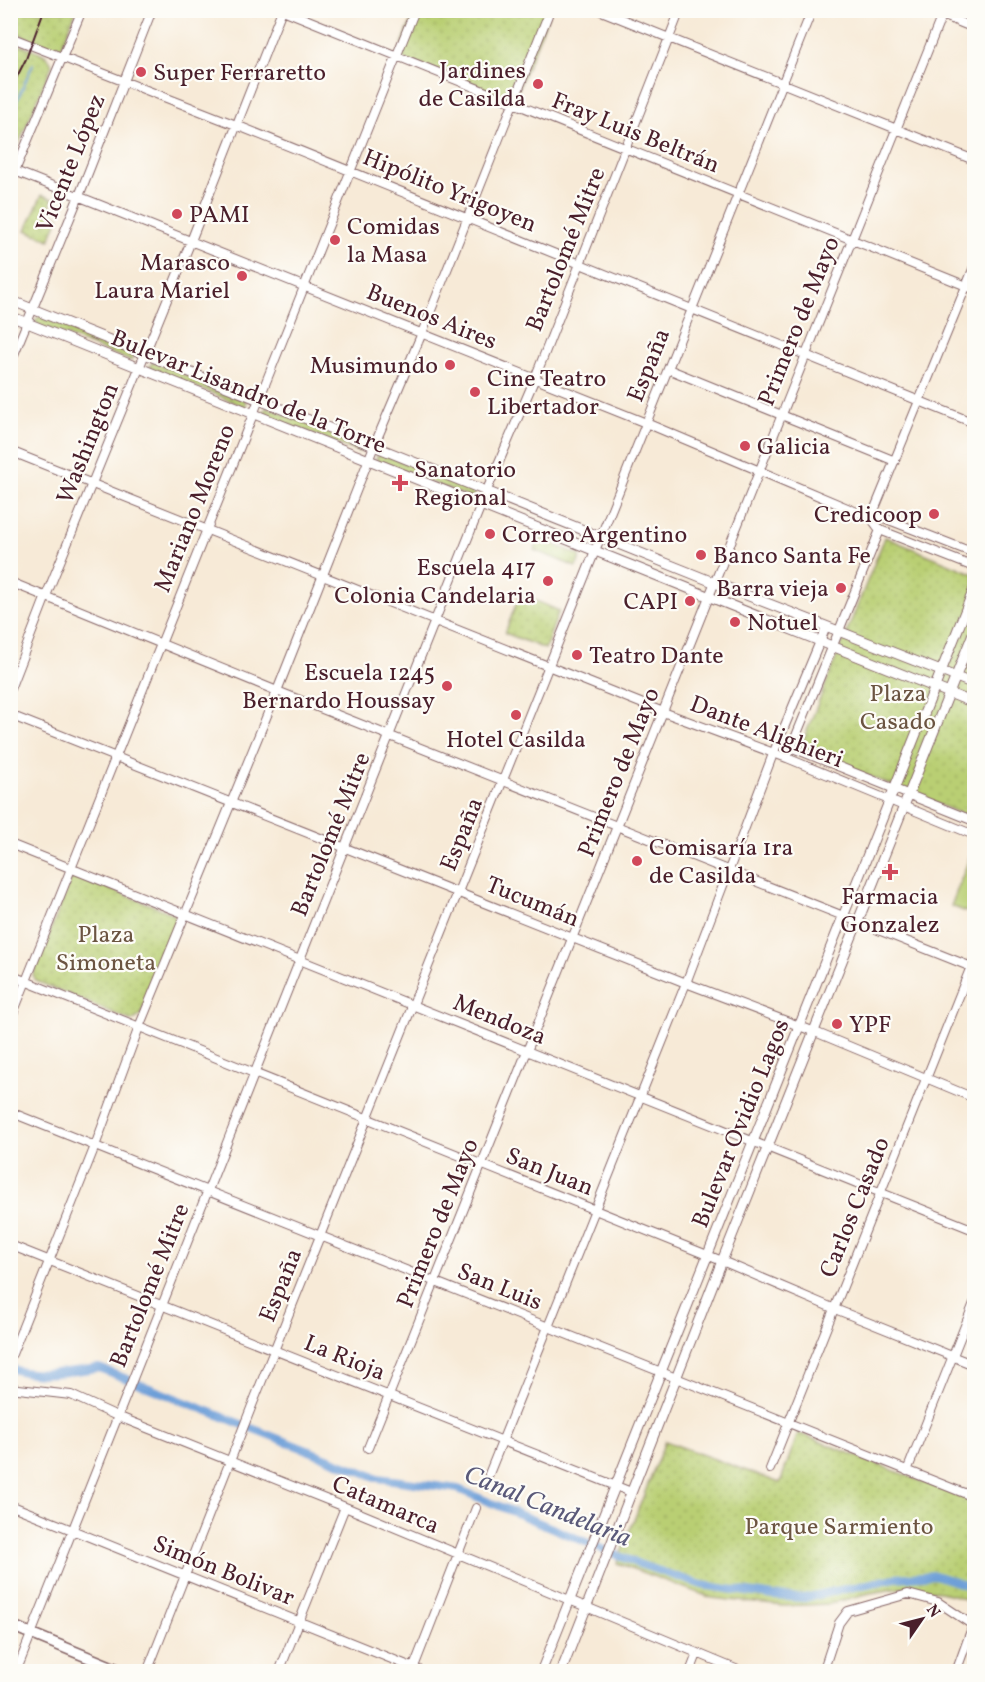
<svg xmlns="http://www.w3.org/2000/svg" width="985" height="1682" viewBox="0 0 985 1682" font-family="Vollkorn,serif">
	<defs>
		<pattern id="green-dots" width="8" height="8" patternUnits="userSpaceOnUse" patternTransform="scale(1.5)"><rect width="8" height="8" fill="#b9cf73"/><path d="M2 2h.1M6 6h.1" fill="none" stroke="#a1b164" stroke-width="1.8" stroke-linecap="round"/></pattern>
	</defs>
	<rect width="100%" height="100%" fill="#fdfcf7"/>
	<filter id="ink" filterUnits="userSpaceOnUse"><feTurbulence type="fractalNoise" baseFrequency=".0167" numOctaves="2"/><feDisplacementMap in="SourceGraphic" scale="12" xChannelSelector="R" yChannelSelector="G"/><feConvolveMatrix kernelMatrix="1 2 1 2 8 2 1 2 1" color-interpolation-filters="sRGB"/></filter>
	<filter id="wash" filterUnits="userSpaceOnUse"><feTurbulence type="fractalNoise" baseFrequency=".008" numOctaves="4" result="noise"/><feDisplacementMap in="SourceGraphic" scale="24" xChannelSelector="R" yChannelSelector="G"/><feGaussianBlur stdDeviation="1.35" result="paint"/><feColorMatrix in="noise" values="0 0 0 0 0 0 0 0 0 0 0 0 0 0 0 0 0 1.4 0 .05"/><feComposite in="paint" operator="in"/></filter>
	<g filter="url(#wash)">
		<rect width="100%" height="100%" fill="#f7ead7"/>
		<!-- green -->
		<path fill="url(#green-dots)" stroke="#82774f" stroke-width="1.5" d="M13,11H76L60,51L11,31V17Z
			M415,11H550L513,103L397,57Z
			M11,42C23,47 49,51 52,65L11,162Z
			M42,195L53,199L48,212L59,217L50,240L26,230Z
			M40,316L131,353L133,357L131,361L38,325L35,321Z
			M153,362L244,399L246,403L245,407L149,367Z
			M267,407L358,444L360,448L359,452L265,416L263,412Z
			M381,453L472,490L474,494L472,498L378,462L376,458Z
			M885,537L974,574V819L800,748Z
			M539,538L581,556L576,567L534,550Z
			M520,594L559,611L545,649L505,633Z
			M77,876L174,914L178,924L140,1016L132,1021L36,981L33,975L71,879Z
			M798,1433L974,1502V1603L953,1595L913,1586L870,1593L828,1604L782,1606L712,1598L617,1563L665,1441L780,1483Z"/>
		<!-- pitch -->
		<path fill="#b9cf73" stroke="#82774f" stroke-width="1.5" d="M974,846V915L951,906Z"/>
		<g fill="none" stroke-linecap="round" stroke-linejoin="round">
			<!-- stream -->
			<path stroke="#6d9fd8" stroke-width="2" d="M10,116L33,64"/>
			<!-- canal -->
			<path stroke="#6d9fd8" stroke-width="8" d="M10,1368C37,1379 71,1371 99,1368L378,1478L458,1489L639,1564L702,1585L774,1596L804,1598L895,1578L935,1575L974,1588"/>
		</g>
	</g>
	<g filter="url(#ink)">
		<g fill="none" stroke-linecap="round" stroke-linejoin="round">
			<defs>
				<path id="minor" d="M283,10L974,289
					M599,10L974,160
					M930,10L974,28
					M10,12L11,10
					M10,37L236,125L974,423
					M10,169L646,423L871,518H884L974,553
					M10,183L82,10
					M10,364L79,196L152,10
					M668,369L895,461
					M10,451L663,712L787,758L974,835
					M871,518L974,267
					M871,518L880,530L974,567
					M10,582L277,691L974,968
					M10,689L46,596L191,241L282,10
					M10,715L686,983L815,1032L974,1098
					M778,742L974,821
					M787,758L880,530
					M10,844L974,1230
					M10,975L722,1261L835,1309L974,1365
					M10,1021L415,10
					M10,1112L974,1497
					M10,1245L631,1492
					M12,1354L95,1146L139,1027L277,691L374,446L422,333L550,10
					M10,1388L71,1395L117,1416L345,1507L743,1672
					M368,1448L944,10
					M770,1469L974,959
					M907,1471L974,1303
					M489,1474L686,983L773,754L826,627
					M10,1505L424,1672
					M16,1672L487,490L535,378L680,10
					M147,1672L251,1408L812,10
					M279,1672L345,1507
					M412,1672L476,1508
					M690,1672L697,1654
					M823,1672L839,1623L848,1611L908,1594L938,1602L974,1626
					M956,1672L973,1625"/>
				<path id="major" d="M10,300L713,582L974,684
					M10,316L974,703
					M541,1672L974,589
					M561,1672L722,1261L974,631"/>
				<path id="highway" d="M10,1625L124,1672"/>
			</defs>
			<!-- minor casing -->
			<use href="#minor" stroke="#876667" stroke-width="10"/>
			<!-- major casing -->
			<use href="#major" stroke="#876667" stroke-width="11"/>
			<!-- highway casing -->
			<use href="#highway" stroke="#876667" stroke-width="13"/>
			<!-- minor -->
			<use href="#minor" stroke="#fff" stroke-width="8"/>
			<!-- major -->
			<use href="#major" stroke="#fff" stroke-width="9"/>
			<!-- highway -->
			<use href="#highway" stroke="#fff" stroke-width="10"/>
			<!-- rail -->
			<path stroke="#4a1f2b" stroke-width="2" d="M10,90L26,59L44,10"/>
		</g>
	</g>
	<!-- markers -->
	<g fill="#d1495b" stroke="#fdfcf7" stroke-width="2">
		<circle cx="141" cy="72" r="6"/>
		<circle cx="538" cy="84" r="6"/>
		<circle cx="177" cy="214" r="6"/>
		<circle cx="335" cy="240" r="6"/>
		<circle cx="242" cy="276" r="6"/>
		<circle cx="450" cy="365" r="6"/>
		<circle cx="475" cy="392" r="6"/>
		<circle cx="745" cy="446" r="6"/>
		<path d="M397 474h6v6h6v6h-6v6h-6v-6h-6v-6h6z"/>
		<circle cx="934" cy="514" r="6"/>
		<circle cx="490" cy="534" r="6"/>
		<circle cx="701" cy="555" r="6"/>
		<circle cx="548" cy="581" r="6"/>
		<circle cx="841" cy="588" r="6"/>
		<circle cx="690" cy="601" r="6"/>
		<circle cx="735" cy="622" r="6"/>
		<circle cx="577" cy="655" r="6"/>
		<circle cx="447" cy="686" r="6"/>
		<circle cx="516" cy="715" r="6"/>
		<circle cx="637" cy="861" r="6"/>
		<path d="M887 863h6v6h6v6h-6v6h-6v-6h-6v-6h6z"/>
		<circle cx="837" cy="1024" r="6"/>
	</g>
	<g text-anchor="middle" stroke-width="4.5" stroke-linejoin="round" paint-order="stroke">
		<!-- poi labels -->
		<g font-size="24" fill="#4a1f2b" stroke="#fdfcf7" text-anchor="start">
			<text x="526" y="78" text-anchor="end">Jardines<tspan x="526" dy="28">de Casilda</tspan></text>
			<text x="153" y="80">Super Ferraretto</text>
			<text x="189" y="222">PAMI</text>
			<text x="347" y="234">Comidas<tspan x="347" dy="28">la Masa</tspan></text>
			<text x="230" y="270" text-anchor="end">Marasco<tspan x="230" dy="28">Laura Mariel</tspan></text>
			<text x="438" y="373" text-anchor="end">Musimundo</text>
			<text x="487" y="386">Cine Teatro<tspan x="487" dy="28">Libertador</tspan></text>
			<text x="757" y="454">Galicia</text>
			<text x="414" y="477">Sanatorio<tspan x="414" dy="28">Regional</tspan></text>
			<text x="922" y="522" text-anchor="end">Credicoop</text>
			<text x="502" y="542">Correo Argentino</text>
			<text x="713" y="563">Banco Santa Fe</text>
			<text x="536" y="575" text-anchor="end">Escuela 417<tspan x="536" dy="28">Colonia Candelaria</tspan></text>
			<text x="829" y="596" text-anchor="end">Barra vieja</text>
			<text x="678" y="609" text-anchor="end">CAPI</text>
			<text x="747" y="630">Notuel</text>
			<text x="589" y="663">Teatro Dante</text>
			<text x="435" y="680" text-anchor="end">Escuela 1245<tspan x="435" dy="28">Bernardo Houssay</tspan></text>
			<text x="516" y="747" text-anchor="middle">Hotel Casilda</text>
			<text x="649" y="855">Comisaría 1ra<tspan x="649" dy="28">de Casilda</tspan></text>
			<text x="890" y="904" text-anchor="middle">Farmacia<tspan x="890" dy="28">Gonzalez</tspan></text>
			<text x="849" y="1032">YPF</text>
		</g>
		<!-- street labels -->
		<g font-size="24" fill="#4a1f2b" stroke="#fdfcf7">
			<text transform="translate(636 132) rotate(22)" y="8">Fray Luis Beltrán</text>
			<text transform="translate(70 163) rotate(-68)" y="8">Vicente López</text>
			<text transform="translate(450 190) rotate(22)" y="8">Hipólito Yrigoyen</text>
			<text transform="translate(565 249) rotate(-68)" y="8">Bartolomé Mitre</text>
			<text transform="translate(432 316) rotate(22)" y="8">Buenos Aires</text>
			<text transform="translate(798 321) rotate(-68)" y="8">Primero de Mayo</text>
			<text transform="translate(648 365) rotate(-68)" y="8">España</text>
			<text transform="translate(249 391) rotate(22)" y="8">Bulevar Lisandro de la Torre</text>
			<text transform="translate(87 443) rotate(-68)" y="8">Washington</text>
			<text transform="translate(194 508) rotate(-68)" y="8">Mariano Moreno</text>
			<text transform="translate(767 731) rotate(21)" y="8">Dante Alighieri</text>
			<text transform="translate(618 772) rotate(-68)" y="8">Primero de Mayo</text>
			<text transform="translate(330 834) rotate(-68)" y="8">Bartolomé Mitre</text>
			<text transform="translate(461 834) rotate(-68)" y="8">España</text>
			<text transform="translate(533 901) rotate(22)" y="8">Tucumán</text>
			<text transform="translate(500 1019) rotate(22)" y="8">Mendoza</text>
			<text transform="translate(740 1123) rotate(-68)" y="8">Bulevar Ovidio Lagos</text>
			<text transform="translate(550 1171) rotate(22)" y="8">San Juan</text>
			<text transform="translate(854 1207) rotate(-68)" y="8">Carlos Casado</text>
			<text transform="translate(437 1223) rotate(-68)" y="8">Primero de Mayo</text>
			<text transform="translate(149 1285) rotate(-68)" y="8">Bartolomé Mitre</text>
			<text transform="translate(280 1285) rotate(-68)" y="8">España</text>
			<text transform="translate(500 1286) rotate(22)" y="8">San Luis</text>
			<text transform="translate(345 1357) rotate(22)" y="8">La Rioja</text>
			<text transform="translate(386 1504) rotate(23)" y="8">Catamarca</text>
			<text transform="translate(224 1570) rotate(22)" y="8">Simón Bolivar</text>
		</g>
		<!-- park labels -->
		<g font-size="24" fill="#6b5441" stroke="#fdfcf7">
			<text x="898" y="701">Plaza<tspan x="898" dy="28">Casado</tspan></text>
			<text x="106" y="942">Plaza<tspan x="106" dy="28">Simoneta</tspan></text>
			<text x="839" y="1534">Parque Sarmiento</text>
		</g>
		<!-- water labels -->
		<g font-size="26" font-style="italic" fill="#5a5979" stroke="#fdfcf7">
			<text transform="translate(548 1505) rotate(22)" y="9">Canal Candelaria</text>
		</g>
	</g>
	<!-- margin -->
	<rect width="985" height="1682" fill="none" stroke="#fdfcf7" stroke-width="36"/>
	<!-- north arrow -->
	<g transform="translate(922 1619) rotate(55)" stroke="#fdfcf7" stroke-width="4.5" paint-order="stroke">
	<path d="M0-4.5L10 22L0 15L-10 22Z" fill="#4a1f2b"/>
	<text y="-9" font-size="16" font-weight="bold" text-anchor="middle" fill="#4a1f2b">N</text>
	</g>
</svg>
